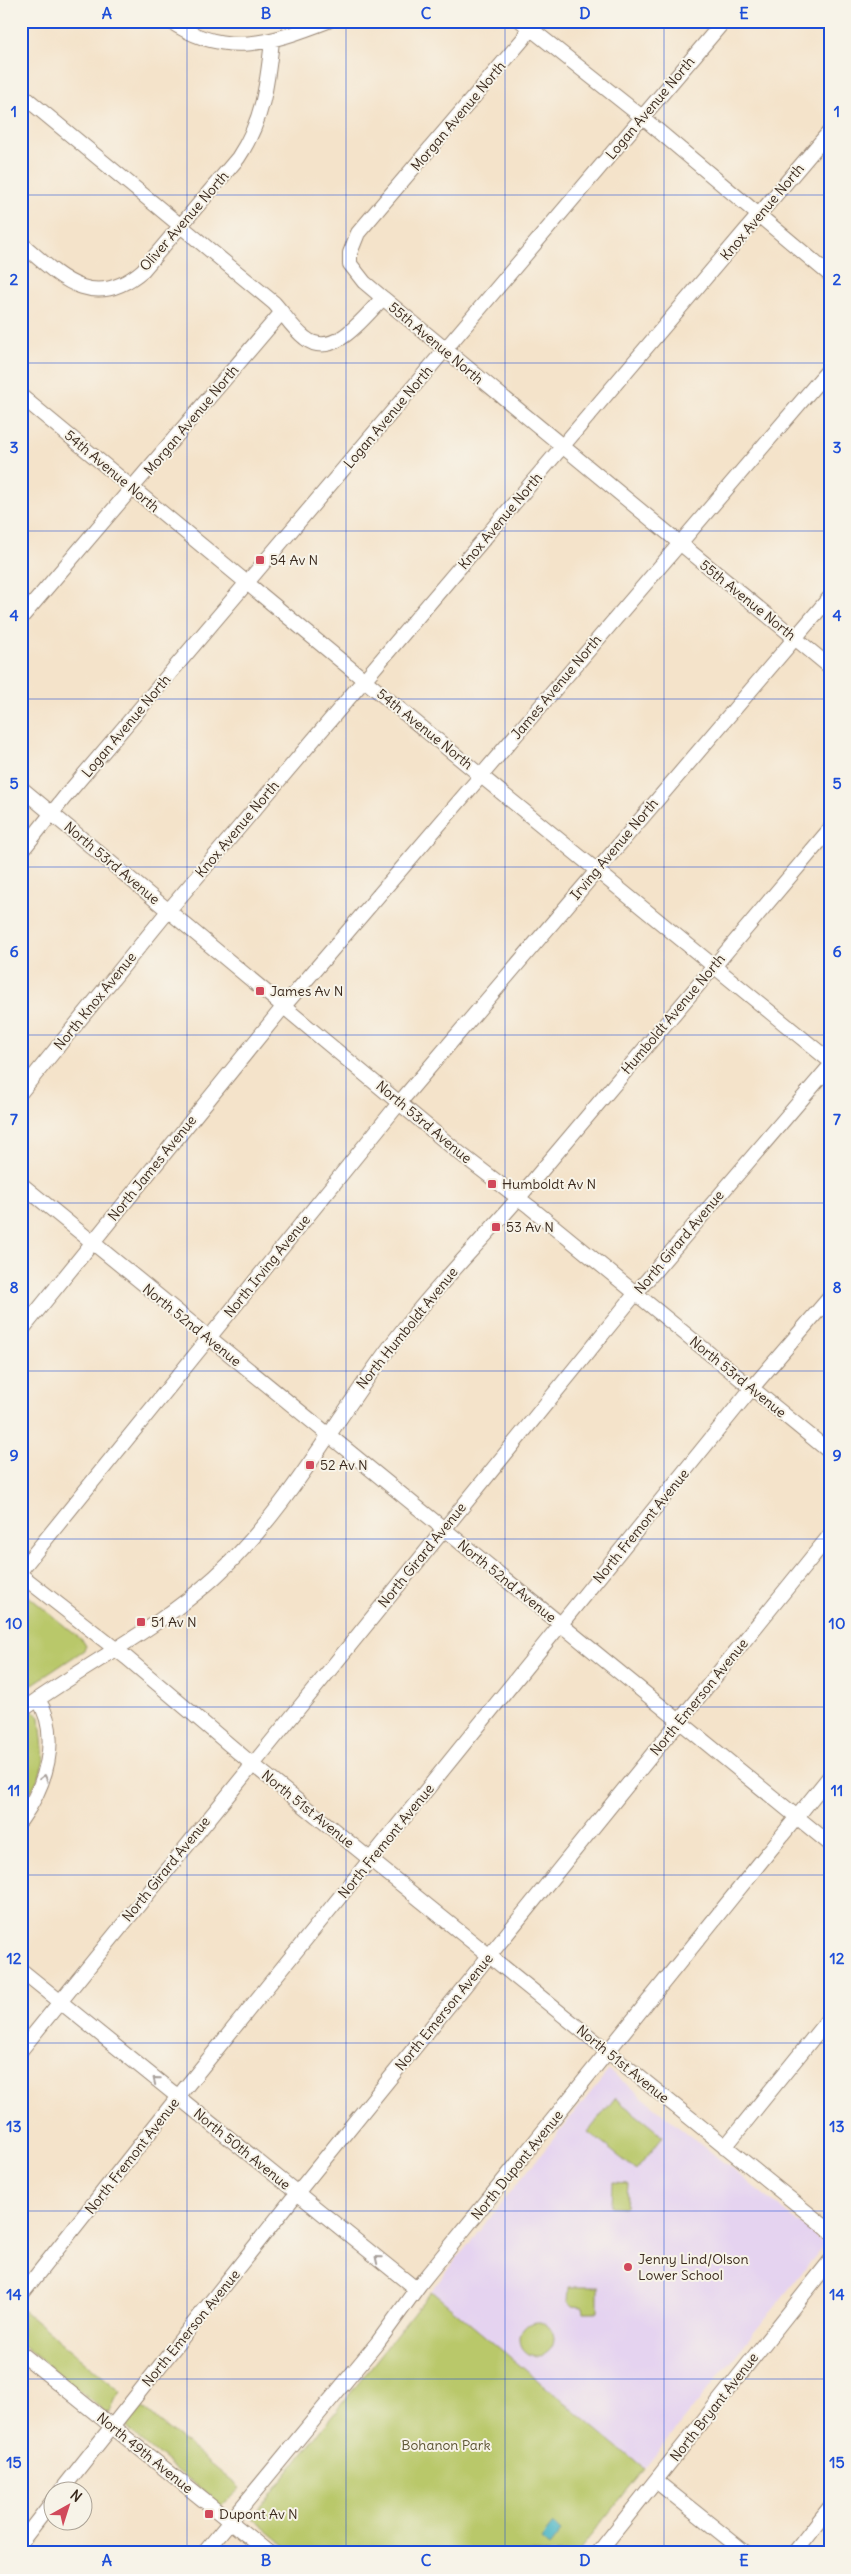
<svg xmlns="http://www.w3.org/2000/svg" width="851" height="2574" viewBox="0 0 851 2574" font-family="Delius,sans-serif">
	<rect width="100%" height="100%" fill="#f7f3e8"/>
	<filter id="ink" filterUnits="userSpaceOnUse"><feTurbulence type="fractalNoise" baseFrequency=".02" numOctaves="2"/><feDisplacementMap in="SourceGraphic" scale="10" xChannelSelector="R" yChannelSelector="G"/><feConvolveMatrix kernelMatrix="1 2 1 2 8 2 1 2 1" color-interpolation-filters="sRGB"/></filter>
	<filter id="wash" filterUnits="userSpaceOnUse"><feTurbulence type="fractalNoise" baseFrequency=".0096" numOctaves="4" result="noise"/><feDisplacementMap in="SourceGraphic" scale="20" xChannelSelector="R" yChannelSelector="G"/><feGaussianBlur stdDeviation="1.12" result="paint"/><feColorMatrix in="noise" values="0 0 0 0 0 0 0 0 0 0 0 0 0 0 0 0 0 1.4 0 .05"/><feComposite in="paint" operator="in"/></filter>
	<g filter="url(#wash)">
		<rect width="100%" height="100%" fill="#f4e3ca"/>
		<!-- built -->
		<path fill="#e5d3f0" d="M609,2070L825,2244L644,2469L431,2291Z"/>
		<!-- green -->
		<path fill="#b9c86b" stroke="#7a7944" d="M21,1590L83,1641L86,1646L84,1650L21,1692Z
			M32,1710L40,1717L44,1760L39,1777L21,1810V1717Z
			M615,2098L663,2136L636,2170L588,2132Z
			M612,2183L628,2184L626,2207L611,2206Z
			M569,2287H598V2312H583L582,2307L572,2306L568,2302Z
			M431,2291L644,2469L577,2553H294L252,2518Z
			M23,2310L121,2392L115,2400L110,2413L104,2411L21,2344Z
			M520 2339a17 17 0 1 1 34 0a17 17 0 1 1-34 0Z
			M141,2407L240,2488C234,2496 227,2498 221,2506L129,2431L126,2425Z"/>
		<!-- water -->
		<path fill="#48b5c5" stroke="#427072" d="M553,2524L561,2531L549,2546L541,2539Z"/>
	</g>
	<g filter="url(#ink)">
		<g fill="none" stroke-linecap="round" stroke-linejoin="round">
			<defs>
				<path id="minor" d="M170,21C225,59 271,43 328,21
					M521,21L642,117L830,275
					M21,94L274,303C284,314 293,329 305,338C333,361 365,316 383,298L830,667
					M21,243C60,277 93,313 143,270L238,158C263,120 267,86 272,41
					M383,298L364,282L350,264V253L358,233L524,38L530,21
					M21,396L420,726L830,1061
					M21,618L282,312
					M21,788L457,1151L530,1207L830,1452
					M21,852L64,798L724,21
					M21,1092L169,910L830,131
					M21,1184L830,1844
					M21,1331L284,1006L830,368
					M21,1570L400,1102L830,597
					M21,1575L127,1658L246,1759L830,2231
					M21,1711C85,1665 156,1630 215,1577C295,1504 344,1401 413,1317C447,1275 486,1236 521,1195C624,1073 727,951 830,829
					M21,1820C45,1787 62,1737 38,1699
					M21,1970L416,2289
					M21,2050L636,1293L830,1066
					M725,2147L830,2017
					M21,2295L173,2103L752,1388L830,1297
					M21,2353L269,2553
					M656,2481L746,2553
					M60,2492L297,2193L830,1535
					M21,2542L52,2502
					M204,2553L378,2342L420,2284L830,1776
					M598,2553L830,2261
					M794,2553L830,2507"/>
			</defs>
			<!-- minor casing -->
			<use href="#minor" stroke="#988674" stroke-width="16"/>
			<!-- minor -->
			<use href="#minor" stroke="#fff" stroke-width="14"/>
		</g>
		<!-- one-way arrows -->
		<defs><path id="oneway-chevron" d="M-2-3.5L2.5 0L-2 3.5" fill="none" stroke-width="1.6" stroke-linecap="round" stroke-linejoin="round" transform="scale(1.25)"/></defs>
		<g stroke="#a79f9a">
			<use href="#oneway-chevron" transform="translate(44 1778) rotate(-75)"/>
			<use href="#oneway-chevron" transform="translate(156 2080) rotate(-141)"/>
			<use href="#oneway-chevron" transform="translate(378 2259) rotate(-141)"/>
		</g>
	</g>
	<!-- grid -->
	<path fill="none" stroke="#1d4ed8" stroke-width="1" stroke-opacity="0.55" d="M187,21V2553M346,21V2553M505,21V2553M664,21V2553M21,195H830M21,363H830M21,531H830M21,699H830M21,867H830M21,1035H830M21,1203H830M21,1371H830M21,1539H830M21,1707H830M21,1875H830M21,2043H830M21,2211H830M21,2379H830"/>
	<!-- markers -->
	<g fill="#d1495b" stroke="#f7f3e8" stroke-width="2">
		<rect x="255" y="555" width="10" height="10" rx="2.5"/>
		<rect x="255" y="986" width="10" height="10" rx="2.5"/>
		<rect x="487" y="1179" width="10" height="10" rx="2.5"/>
		<rect x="491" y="1222" width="10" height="10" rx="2.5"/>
		<rect x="305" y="1460" width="10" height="10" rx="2.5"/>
		<rect x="136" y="1617" width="10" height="10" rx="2.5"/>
		<circle cx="628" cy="2267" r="5"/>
		<rect x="204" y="2509" width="10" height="10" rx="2.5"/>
	</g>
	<g text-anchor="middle" stroke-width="4" stroke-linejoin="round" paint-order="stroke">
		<!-- street labels -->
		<g font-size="14" fill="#3b2a1e" stroke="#f7f3e8">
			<text transform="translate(650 108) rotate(-50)" y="5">Logan Avenue North</text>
			<text transform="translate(458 116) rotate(-50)" y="5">Morgan Avenue North</text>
			<text transform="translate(762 212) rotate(-50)" y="5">Knox Avenue North</text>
			<text transform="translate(184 221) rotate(-49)" y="5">Oliver Avenue North</text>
			<text transform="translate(436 343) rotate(40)" y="5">55th Avenue North</text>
			<text transform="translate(388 417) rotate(-50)" y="5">Logan Avenue North</text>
			<text transform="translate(191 420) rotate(-50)" y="5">Morgan Avenue North</text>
			<text transform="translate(112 471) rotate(40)" y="5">54th Avenue North</text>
			<text transform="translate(500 521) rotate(-50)" y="5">Knox Avenue North</text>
			<text transform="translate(748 600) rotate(39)" y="5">55th Avenue North</text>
			<text transform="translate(556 687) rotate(-50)" y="5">James Avenue North</text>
			<text transform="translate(126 726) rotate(-50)" y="5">Logan Avenue North</text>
			<text transform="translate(425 729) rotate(39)" y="5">54th Avenue North</text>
			<text transform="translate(237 829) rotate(-50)" y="5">Knox Avenue North</text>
			<text transform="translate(614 849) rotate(-50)" y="5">Irving Avenue North</text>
			<text transform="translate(112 863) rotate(40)" y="5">North 53rd Avenue</text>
			<text transform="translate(95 1001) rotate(-51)" y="5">North Knox Avenue</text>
			<text transform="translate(673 1014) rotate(-50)" y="5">Humboldt Avenue North</text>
			<text transform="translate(424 1122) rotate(40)" y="5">North 53rd Avenue</text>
			<text transform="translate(152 1168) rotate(-51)" y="5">North James Avenue</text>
			<text transform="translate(679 1242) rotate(-50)" y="5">North Girard Avenue</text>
			<text transform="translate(267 1266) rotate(-51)" y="5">North Irving Avenue</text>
			<text transform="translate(192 1325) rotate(39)" y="5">North 52nd Avenue</text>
			<text transform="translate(407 1328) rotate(-51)" y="5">North Humboldt Avenue</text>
			<text transform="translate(738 1377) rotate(39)" y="5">North 53rd Avenue</text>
			<text transform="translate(641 1526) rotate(-51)" y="5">North Fremont Avenue</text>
			<text transform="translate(422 1555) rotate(-51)" y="5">North Girard Avenue</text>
			<text transform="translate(507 1581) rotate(39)" y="5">North 52nd Avenue</text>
			<text transform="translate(699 1697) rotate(-51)" y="5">North Emerson Avenue</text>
			<text transform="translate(308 1809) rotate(39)" y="5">North 51st Avenue</text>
			<text transform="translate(386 1841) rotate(-51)" y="5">North Fremont Avenue</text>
			<text transform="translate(166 1869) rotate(-51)" y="5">North Girard Avenue</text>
			<text transform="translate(444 2012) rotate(-51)" y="5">North Emerson Avenue</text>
			<text transform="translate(623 2064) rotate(39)" y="5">North 51st Avenue</text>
			<text transform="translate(242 2149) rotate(39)" y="5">North 50th Avenue</text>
			<text transform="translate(132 2156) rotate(-52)" y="5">North Fremont Avenue</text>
			<text transform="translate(517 2165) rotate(-51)" y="5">North Dupont Avenue</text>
			<text transform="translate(191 2328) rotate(-51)" y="5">North Emerson Avenue</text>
			<text transform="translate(714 2407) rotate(-52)" y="5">North Bryant Avenue</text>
			<text transform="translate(145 2453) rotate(39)" y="5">North 49th Avenue</text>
		</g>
		<!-- poi labels -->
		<g font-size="14" fill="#3b2a1e" stroke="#f7f3e8" text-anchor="start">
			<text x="270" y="565">54 Av N</text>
			<text x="270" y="996">James Av N</text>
			<text x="502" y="1189">Humboldt Av N</text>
			<text x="506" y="1232">53 Av N</text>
			<text x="320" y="1470">52 Av N</text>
			<text x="151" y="1627">51 Av N</text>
			<text x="638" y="2264">Jenny Lind/Olson<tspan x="638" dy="16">Lower School</tspan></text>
			<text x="219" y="2519">Dupont Av N</text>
		</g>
		<!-- park labels -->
		<g font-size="14" fill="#5a5231" stroke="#f7f3e8">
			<text x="446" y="2450">Bohanon Park</text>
		</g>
	</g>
	<!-- margin -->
	<rect width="851" height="2574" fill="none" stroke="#f7f3e8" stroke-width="55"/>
	<!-- north arrow -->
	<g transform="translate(68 2506) rotate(39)"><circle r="24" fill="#f7f3e8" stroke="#aca397"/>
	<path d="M0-4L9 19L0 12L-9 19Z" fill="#d1495b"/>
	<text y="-8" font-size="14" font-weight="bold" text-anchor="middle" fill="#3b2a1e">N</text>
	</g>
	<rect x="28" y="28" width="796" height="2518" fill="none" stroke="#1d4ed8" stroke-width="2"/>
	<g font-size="16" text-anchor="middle" font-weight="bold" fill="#1d4ed8">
		<text x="107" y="19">A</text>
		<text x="266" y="19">B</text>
		<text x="426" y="19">C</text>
		<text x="585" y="19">D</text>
		<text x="744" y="19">E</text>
		<text x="14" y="117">1</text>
		<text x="837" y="117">1</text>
		<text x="14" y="285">2</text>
		<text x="837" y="285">2</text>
		<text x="14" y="453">3</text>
		<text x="837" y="453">3</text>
		<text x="14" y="621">4</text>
		<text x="837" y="621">4</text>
		<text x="14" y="789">5</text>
		<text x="837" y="789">5</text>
		<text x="14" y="957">6</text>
		<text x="837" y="957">6</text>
		<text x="14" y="1125">7</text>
		<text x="837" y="1125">7</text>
		<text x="14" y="1293">8</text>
		<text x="837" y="1293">8</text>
		<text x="14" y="1461">9</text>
		<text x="837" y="1461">9</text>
		<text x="14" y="1629">10</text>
		<text x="837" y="1629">10</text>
		<text x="14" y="1796">11</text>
		<text x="837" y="1796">11</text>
		<text x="14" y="1964">12</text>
		<text x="837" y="1964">12</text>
		<text x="14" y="2132">13</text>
		<text x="837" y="2132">13</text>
		<text x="14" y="2300">14</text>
		<text x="837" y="2300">14</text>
		<text x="14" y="2468">15</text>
		<text x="837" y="2468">15</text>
		<text x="107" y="2566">A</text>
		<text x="266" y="2566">B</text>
		<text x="426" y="2566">C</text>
		<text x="585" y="2566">D</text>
		<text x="744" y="2566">E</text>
	</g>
</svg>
